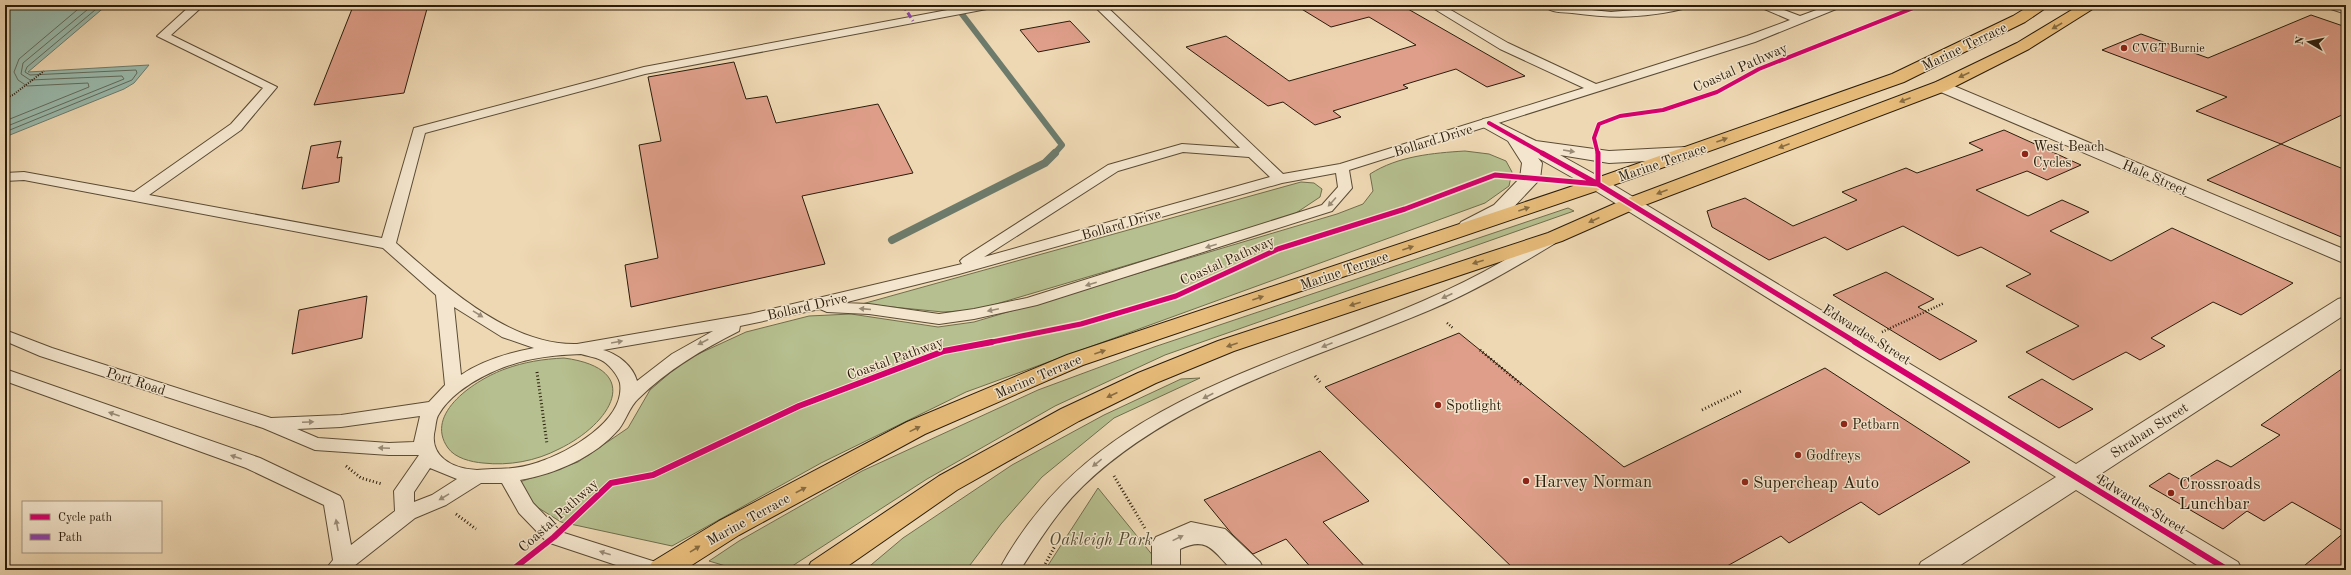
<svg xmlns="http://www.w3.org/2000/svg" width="2351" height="575" viewBox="0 0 2351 575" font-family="'Old Standard TT',serif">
	<rect width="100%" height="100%" fill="#eed8b3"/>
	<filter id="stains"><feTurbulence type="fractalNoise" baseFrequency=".005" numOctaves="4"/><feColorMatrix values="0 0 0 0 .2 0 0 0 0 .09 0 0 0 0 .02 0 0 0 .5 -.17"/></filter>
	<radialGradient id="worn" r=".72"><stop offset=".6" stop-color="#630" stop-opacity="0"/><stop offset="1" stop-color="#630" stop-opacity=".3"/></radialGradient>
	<!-- green -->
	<path fill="#b6bf8f" stroke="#706e4d" d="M1465,151L1489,154L1506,161L1512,172L1509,186L1485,203L966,392L821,463L672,546L561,522L505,487L578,462L628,428L650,390L685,360L746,332L809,316L851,314L938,327L974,322L1337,214L1363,204L1373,191L1370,174C1398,156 1433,153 1465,151Z
		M1301,182L1314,183L1322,189L1320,197L1290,217L976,310L943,312L862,304Z
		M1568,208L1574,211L1165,355L1055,406L927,479L786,570H739L709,561L739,541L862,471L1038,390L1154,347Z
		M564,358C646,369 611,424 559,449C536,461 509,466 483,463C471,462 455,458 448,448C423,413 477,379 505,369C524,362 543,359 564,358Z
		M1200,378L1114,418L1042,477L1001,524L970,565L963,570H865L903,538L1012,465L1104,415L1181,379Z
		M1098,488L1154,557L1153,570H1045Z"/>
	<!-- water -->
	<path fill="#99baad" stroke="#6d7b6c" d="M5,5H107L28,72L149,65L134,83L124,89L5,137Z"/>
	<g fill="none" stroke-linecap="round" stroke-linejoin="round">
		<!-- shore -->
		<path stroke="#626b5c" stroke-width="1" d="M5,121L89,87L88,83L27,86L18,80L14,72L19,59L83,5
			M5,127L124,79L122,76L30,80L21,74L23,63L93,5
			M5,132L132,80L137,73L136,70L30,75L25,72L27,67L101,5"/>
		<!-- stream-far1 -->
		<path stroke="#6d7b6c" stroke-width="6" d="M955,5L1062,145L1054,154"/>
		<!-- stream -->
		<path stroke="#6d7b6c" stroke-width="8" d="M892,240L1045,163L1055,153"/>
	</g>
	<!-- building -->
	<path fill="#de9e89" stroke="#2a1c0b" d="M380,5H428L404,93L314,105L352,9Z
		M1295,5H1401L1525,76L1487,87L1456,69L1403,85L1408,88L1333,111L1341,117L1315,125L1283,102L1268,106L1186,47L1226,36L1289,81L1416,45L1369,17L1331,27Z
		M2311,15L2346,27V113L2281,144L2196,111L2227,97L2102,50L2141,34L2208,58Z
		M1070,21L1090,42L1038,52L1020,30Z
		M734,62L746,99L767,96L776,123L878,104L913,173L802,196L825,264L631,307L625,265L658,258L639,145L661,141L648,77Z
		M2004,130L2081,165L2047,180L2027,171L1976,190L2028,216L2062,200L2089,212L2050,231L2111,261L2172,228L2293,283L2241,315L2213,302L2151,338L2165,346L2140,360L2126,352L2073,380L2026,352L2079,326L2006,286L2031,274L1981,247L1958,256L1903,226L1847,250L1825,237L1769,260L1712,227L1707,211L1745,198L1793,226L1857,200L1842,192L1906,168L1917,173L1983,150L1969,143Z
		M341,141L337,158L342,157L339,182L302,189L311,146Z
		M2281,144L2346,170V239L2207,180Z
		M1886,272L1934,299L1918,307L1977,341L1940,360L1833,295Z
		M367,296L362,338L292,354L299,310Z
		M1459,333L1624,467L1825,368L1970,462L1879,515L1861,502L1789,543L1781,536L1720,570H1515L1325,387Z
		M2346,366V570H2299L2345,532L2292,502L2264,521L2247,511L2223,529L2149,486L2169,473L2183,481L2217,460L2231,467L2280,435L2261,425Z
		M2042,379L2093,409L2059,428L2008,397Z
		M1320,451L1369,501L1323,522L1368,570H1313L1286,539L1253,554L1232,534L1204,500Z"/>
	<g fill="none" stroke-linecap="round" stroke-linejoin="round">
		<defs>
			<path id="lane" d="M191,5H204L171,35L277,87L241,130L149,195L382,238L414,128L644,67L974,5H998L992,8L645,74L425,133L396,243C444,285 509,346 577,344L750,314L962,264L960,261L963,258L1108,165L1182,144L1240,148L1093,5H1105L1283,174L1340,164L1584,88L1500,49L1428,5H1442L1508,43L1596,84L1747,36L1790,20L1755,5H1771L1800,16L1830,5H1846L1755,42L1349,170L1352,188L1332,211L1037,305L974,319L939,324L869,314L827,312L820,309L740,326L739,331C703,349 667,370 638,399C630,406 626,420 619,429C595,457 555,474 520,480L533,503L561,532L662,564L665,570H631L547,542L519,513L502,483H481L446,505L415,518L349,570H325L333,560L324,505L246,468L5,381V369L260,458L340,496L343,501L351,545L395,511L394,491L419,455H389L315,450L263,428L40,356L5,341V330L52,348L271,418L341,415L429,402L445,385L436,295L383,248L24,180L5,181V173L24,172L134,192L231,124L263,88L157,36ZM1183,152L1249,157L1270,177L984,257L1118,171ZM1336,173L1338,187L1322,205L1027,298L974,309L939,314L869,304L843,303L959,274L1282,183ZM454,307L502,337L534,348C508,353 483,360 461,375ZM713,331L672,354L637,381C633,366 618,354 603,350ZM581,354C587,356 595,357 601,360C608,363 618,375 620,383C626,421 567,453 536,463C522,468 507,469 492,469C487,469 481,470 477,470C452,469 428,456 435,429C436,424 436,418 439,414C448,398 468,384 484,376C515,360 546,355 581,354ZM420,416L414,442L389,443L318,438L297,429L341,427ZM430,468L457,479L432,495L414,502V492Z
				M1543,5L1611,12L1693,5L1691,7C1648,18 1616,19 1572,13C1563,12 1549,13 1543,5Z
				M1549,236L1557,241L1554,244C1514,268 1473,292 1430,310C1314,359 1176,396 1083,486C1058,510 1039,541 1020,570H999C1088,404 1265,370 1423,301C1450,289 1477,276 1503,261C1517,253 1533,240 1549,236Z"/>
			<path id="street" d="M2325,5H2346V14L2328,8Z
				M1942,81L2346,250V264L1936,90L1933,86L1936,82Z
				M1489,118L1536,141L1609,151L1686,147L1693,149L1695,153L1693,157L1686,159L1609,163L1560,155L1605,180L2076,464L2338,299L2346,297V314L2096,477L2238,562L2242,570H2205L2076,490L1953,570H1917L1921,562L2056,477L1591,188L1538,158L1542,163L1540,179L1508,213L1475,230L1468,232L1461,230L1458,226L1461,222L1494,205L1520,178L1522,163L1508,141L1483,127L1480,123L1483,119Z
				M1191,522L1225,529L1260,562L1264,570H1232C1213,551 1208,536 1180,549V570H1152V544L1156,537Z"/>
			<path id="highway" d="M2031,5H2050L2025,22L1904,82L1605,188L1083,365L925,434L739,535L684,570H648L652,562L719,521L907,422L1067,355L1591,180L1892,74L2013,16Z
				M2080,5H2099L2029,49L1948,90L1637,208L1562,241L1234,351L1156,383L1079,421L957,490L842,570H807L811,562L939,476L1061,409L1138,373L1218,341L1548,233L1623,200L1936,82L2017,43Z"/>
		</defs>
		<!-- lane casing -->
		<use href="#lane" stroke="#5b4b35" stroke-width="2"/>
		<!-- street casing -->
		<use href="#street" stroke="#5b4b35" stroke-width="2"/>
		<!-- highway casing -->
		<use href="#highway" stroke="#2a1c0b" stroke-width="2"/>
		<!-- path-far2 -->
		<path stroke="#2a1c0b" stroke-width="2" stroke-dasharray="1 1.5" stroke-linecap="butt" d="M5,98L13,95L44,71"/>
		<!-- path-far1 -->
		<path stroke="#2a1c0b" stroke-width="2.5" stroke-dasharray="1 2" stroke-linecap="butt" d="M1447,323L1453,328
			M1882,332L1944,303"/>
		<!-- path -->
		<path stroke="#2a1c0b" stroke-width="3" stroke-dasharray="1 2.5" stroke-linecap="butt" d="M1480,350L1522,385
			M537,372L547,444
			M1315,376L1320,382
			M1702,410L1741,391
			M346,466L361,478L382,484
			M1114,476L1146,530
			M456,514L476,529
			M1042,570L1056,544"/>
		<!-- lane -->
		<use href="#lane" fill="#f4e6ce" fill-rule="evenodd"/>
		<!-- street -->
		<use href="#street" fill="#f4e6ce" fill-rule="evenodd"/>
		<!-- highway -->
		<use href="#highway" fill="#e7bc7a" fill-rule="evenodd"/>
		<!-- quiet -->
		<path stroke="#8e44ad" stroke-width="3" stroke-dasharray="6 3" stroke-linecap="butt" d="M903,5L913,21"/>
		<defs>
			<path id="cycleway-far2" d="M1489,123L1544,154
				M1598,154L1594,138L1599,124L1620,116L1663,110L1717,92L1759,69L1921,5"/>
			<path id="cycleway-far1" d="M1542,153L1598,184L1857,343
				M987,343L1081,324L1176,296L1278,249L1405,209L1495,175L1598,184V153"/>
			<path id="cycleway" d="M1855,342L2228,570
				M512,570L554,537L611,483L653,475L799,406L944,351L992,342"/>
		</defs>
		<!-- cycleway-far2 casing -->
		<use href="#cycleway-far2" stroke="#f4e6ce" stroke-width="6"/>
		<!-- cycleway-far1 casing -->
		<use href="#cycleway-far1" stroke="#f4e6ce" stroke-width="8"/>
		<!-- cycleway casing -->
		<use href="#cycleway" stroke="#f4e6ce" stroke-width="8"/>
		<!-- cycleway-far2 -->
		<use href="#cycleway-far2" stroke="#d6006c" stroke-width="4"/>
		<!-- cycleway-far1 -->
		<use href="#cycleway-far1" stroke="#d6006c" stroke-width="5"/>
		<!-- cycleway -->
		<use href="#cycleway" stroke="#d6006c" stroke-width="6"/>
	</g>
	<!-- one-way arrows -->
	<defs><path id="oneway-solid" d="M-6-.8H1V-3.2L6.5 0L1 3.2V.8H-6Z"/></defs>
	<g fill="#886c42">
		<use href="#oneway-solid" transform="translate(2057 26) rotate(150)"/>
		<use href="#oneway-solid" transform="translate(1964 75) rotate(155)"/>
		<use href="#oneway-solid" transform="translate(1905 100) rotate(159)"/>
		<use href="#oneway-solid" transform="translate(1722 140) rotate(-20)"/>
		<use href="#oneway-solid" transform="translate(1784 146) rotate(159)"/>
		<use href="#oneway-solid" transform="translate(1662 192) rotate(159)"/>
		<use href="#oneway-solid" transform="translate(1524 209) rotate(-19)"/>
		<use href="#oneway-solid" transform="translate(1594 220) rotate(156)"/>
		<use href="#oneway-solid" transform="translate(1408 248) rotate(-19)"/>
		<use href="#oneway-solid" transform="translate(1478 262) rotate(162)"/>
		<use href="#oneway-solid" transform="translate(1258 298) rotate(-19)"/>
		<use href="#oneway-solid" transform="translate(1355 304) rotate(162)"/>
		<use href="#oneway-solid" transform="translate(1232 345) rotate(161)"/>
		<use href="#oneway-solid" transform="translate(1100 352) rotate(-19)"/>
		<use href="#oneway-solid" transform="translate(1112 395) rotate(155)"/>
		<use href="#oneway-solid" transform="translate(915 429) rotate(-26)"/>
		<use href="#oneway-solid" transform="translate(801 490) rotate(-28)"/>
		<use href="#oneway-solid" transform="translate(695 549) rotate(-32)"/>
	</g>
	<g fill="#998b76">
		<use href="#oneway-solid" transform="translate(1569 151) rotate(9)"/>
		<use href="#oneway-solid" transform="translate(1332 202) rotate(132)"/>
		<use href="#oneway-solid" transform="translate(1211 246) rotate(162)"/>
		<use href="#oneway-solid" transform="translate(1091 284) rotate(163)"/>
		<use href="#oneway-solid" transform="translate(1447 296) rotate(155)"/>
		<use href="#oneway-solid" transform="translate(865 309) rotate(-175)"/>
		<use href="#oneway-solid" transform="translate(993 310) rotate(168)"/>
		<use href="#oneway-solid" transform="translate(478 314) rotate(32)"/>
		<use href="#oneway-solid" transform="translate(617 342) rotate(-10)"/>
		<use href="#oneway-solid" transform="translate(703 342) rotate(153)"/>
		<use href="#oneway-solid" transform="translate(1327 345) rotate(158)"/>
		<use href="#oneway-solid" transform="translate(1208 396) rotate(153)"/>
		<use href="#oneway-solid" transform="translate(114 414) rotate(-161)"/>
		<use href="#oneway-solid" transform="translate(308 422) rotate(-3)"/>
		<use href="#oneway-solid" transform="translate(384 448) rotate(-177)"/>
		<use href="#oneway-solid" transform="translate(236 457) rotate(-161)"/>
		<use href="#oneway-solid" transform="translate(1097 463) rotate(141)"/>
		<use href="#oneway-solid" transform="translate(444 497) rotate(149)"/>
		<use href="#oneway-solid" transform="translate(337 525) rotate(-101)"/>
		<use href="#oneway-solid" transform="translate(1178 538) rotate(-26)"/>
		<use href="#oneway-solid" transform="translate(605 553) rotate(-162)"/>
	</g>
	<!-- markers -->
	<g fill="#8f2418" stroke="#f4e6ce" stroke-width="1.5">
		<circle cx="2124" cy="48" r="4"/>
		<circle cx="2025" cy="154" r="4"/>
		<circle cx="1438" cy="405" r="4"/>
		<circle cx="1844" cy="424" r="4"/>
		<circle cx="1798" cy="455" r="4"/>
		<circle cx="1526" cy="481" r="4"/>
		<circle cx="1745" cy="482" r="4"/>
		<circle cx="2171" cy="493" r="4"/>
	</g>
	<g text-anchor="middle" stroke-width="3" stroke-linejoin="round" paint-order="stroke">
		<!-- far-poi labels -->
		<g font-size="12" fill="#2a1c0b" stroke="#f4e6ce" text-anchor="start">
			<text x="2132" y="52">CVGT Burnie</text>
		</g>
		<!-- street labels -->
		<g font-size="14" fill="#2a1c0b" stroke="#f4e6ce">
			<text transform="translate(1964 46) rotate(-26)" y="5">Marine Terrace</text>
			<text transform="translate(1740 67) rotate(-24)" y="5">Coastal Pathway</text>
			<text transform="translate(1433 140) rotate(-17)" y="5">Bollard Drive</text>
			<text transform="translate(1662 162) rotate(-19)" y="5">Marine Terrace</text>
			<text transform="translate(2155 177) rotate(23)" y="5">Hale Street</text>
			<text transform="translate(1121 224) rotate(-16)" y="5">Bollard Drive</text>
			<text transform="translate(1227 260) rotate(-24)" y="5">Coastal Pathway</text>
			<text transform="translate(1344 270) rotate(-19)" y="5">Marine Terrace</text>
			<text transform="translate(807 306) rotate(-13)" y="5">Bollard Drive</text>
			<text transform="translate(1867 334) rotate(32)" y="5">Edwardes Street</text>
			<text transform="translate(895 358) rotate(-20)" y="5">Coastal Pathway</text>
			<text transform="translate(1038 376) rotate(-23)" y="5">Marine Terrace</text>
			<text transform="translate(136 381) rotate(18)" y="5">Port Road</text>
			<text transform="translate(2149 430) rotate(-33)" y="5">Strahan Street</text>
			<text transform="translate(2142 504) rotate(31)" y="5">Edwardes Street</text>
			<text transform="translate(558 515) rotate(-42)" y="5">Coastal Pathway</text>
			<text transform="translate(748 519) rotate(-29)" y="5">Marine Terrace</text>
		</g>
		<!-- poi labels -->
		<g font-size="14" fill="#2a1c0b" stroke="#f4e6ce" text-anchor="start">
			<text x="2033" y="151">West Beach<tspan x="2033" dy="16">Cycles</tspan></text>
			<text x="1446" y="410">Spotlight</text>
			<text x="1852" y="429">Petbarn</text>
			<text x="1806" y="460">Godfreys</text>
		</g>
		<!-- near-poi labels -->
		<g font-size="17" fill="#2a1c0b" stroke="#f4e6ce" text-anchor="start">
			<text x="1534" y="487">Harvey Norman</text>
			<text x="1753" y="488">Supercheap Auto</text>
			<text x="2179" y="489">Crossroads<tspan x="2179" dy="20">Lunchbar</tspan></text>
		</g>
		<!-- near-park labels -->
		<g font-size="17" font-style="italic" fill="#544d33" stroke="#f4e6ce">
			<text x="1101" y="545">Oakleigh Park</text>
		</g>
	</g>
	<!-- margin -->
	<rect width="2351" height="575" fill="none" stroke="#eed8b3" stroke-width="20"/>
	<rect x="6" y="6" width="2339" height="563" fill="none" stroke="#2a1c0b" stroke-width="2"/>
	<rect x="10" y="10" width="2331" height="555" fill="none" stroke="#2a1c0b"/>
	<!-- legend -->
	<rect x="22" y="501" width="140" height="52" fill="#f4e6ce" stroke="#a39580"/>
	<rect x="30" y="514" width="20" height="6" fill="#d6006c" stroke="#a39580"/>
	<text x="58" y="521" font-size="12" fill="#2a1c0b">Cycle path</text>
	<rect x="30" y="534" width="20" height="6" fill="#8e44ad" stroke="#a39580"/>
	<text x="58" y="541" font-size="12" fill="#2a1c0b">Path</text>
	<!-- north arrow -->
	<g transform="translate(2309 42) rotate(279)" stroke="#f4e6ce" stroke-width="3" paint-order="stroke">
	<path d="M0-3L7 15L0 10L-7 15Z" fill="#2a1c0b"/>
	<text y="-6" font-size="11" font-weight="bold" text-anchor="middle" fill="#2a1c0b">N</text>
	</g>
	<rect width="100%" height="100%" filter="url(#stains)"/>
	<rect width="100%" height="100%" fill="url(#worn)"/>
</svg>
